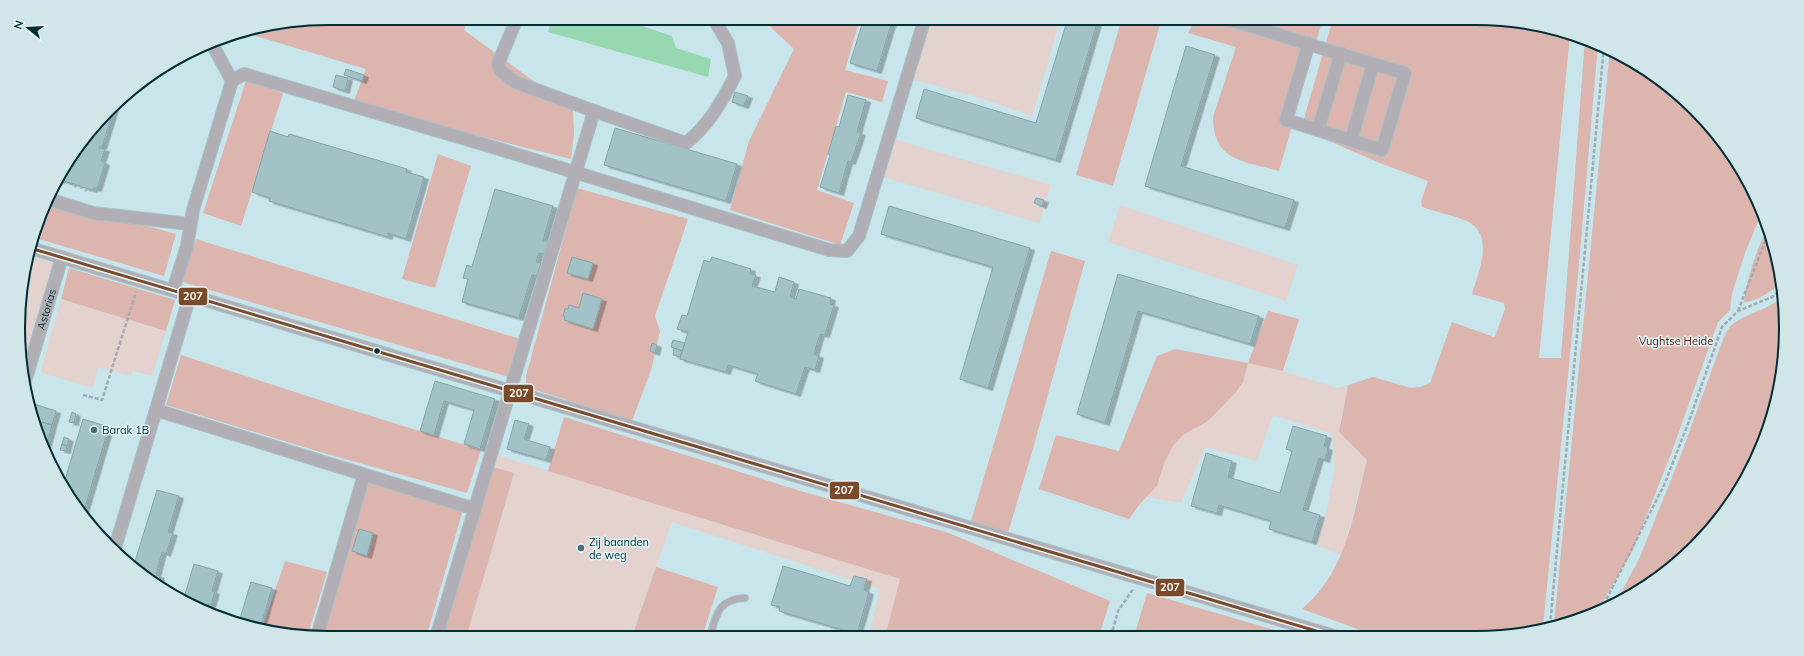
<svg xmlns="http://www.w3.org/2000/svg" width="1804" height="656" viewBox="0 0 1804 656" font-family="Mulish,sans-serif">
	<defs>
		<filter id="shadow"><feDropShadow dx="4.5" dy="2.5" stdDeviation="0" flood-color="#0004"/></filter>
	</defs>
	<rect width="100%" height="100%" fill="#c8e5eb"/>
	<!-- green -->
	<path fill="#e4d2ce" d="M926,18H1061L1032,116L983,99L905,77Z
		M893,139L1051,185L1039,223L880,176Z
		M1120,205L1298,265L1286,301L1108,242Z
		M28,256L53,263L23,361L21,287Z
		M61,299L166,331L152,376L133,371L131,376L99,367L92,388L42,373L41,370Z
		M1248,363L1283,371L1337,388L1348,385L1340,423L1352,446L1367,460L1342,556L1317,545L1327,509L1335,467L1332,434L1273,415L1257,461L1205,447L1181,503L1147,497L1157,486L1165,461L1173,446L1183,435L1208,421L1243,382Z
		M497,455L901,579L885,637H868L880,589L672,522L632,637L466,638L514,473L493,467Z"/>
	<!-- forest -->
	<path fill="#dbb5ae" d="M328,18H469L464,30L573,110L574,133L571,159L444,127L354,101L366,69L242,32Z
		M761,18H860L845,70L888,81L882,102L846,92L817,190L854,203L840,245L730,210L749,141L794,49Z
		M1122,18H1162L1113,186L1076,175Z
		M1196,18H1323L1279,171C1245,161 1213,162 1213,117L1236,47L1188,33Z
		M1333,18H1476L1556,29L1570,34L1539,358H1561L1585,39L1598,44L1579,264L1543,627L1517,635L1377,636L1302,609C1347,571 1353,515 1367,460L1339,432L1348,385L1373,377L1411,388L1420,387L1430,383L1452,322L1494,337L1496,334L1505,309L1504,303L1472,294C1479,271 1495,235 1467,221C1453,215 1436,212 1422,207L1421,202L1428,181L1380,163L1301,129Z
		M1610,49L1665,82L1709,124L1745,173L1762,212L1745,253L1732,294L1730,310L1718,322L1671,454L1632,552L1597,611L1554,624Z
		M246,81L283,93L241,226L203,213Z
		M438,154L471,166L435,288L402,279Z
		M577,188L688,219L655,316L660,331L651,370L632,421L526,387V376Z
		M48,199L176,234L164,276L32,237L35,228Z
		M1768,226L1782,282C1773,290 1757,302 1744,302C1747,276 1757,250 1768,226Z
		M196,239L520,339L509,377L182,282Z
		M1051,251L1085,261L1034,445L1008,533L971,521Z
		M69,268L175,300L166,331L61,299Z
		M1784,296L1785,349L1775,408L1744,483L1681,561L1614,606L1640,557L1679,460L1722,342C1724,337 1726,332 1729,328C1741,314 1768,311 1784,296Z
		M1268,311L1299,319L1283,371L1248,363L1243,382L1236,392L1208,421L1183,435L1173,446L1165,461L1157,486L1139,505L1129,519L1039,489L1056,435L1119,451L1157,356L1175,349L1248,363Z
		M181,355L329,403L481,450L467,493L320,452L166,405Z
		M564,417L804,492L949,533L1110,601L1099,636L885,637L900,579L548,471Z
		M493,467L514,473L466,638H443Z
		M367,481L458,509L462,513L426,638L322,637Z
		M285,561L327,572L308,635L262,629Z
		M656,567L718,587L702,637H632Z
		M1147,593L1295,636H1134Z"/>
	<!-- water -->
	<path fill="#97d8b0" d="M552,18H618L672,36L676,48L711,59L708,77L548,32Z"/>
	<!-- building -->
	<path fill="#a3c2c8" stroke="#84a5ab" filter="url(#shadow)" d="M864,18H893L877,71L850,63Z
		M1068,18H1092L1098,20L1056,160L916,118L924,89L1036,123Z
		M1186,46L1215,55L1181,166L1294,200L1285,228L1145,186Z
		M346,69L364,75L362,81L344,75Z
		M336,75L348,78L345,91L333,87Z
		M735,92L748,96L744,106L732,102Z
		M848,95L866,100L857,132L861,133L851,162L848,161L839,193L820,187L830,155L828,154L836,126L839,127Z
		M115,105L102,147L100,146L99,148L105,149L101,161L105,163L97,189L93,188V190L82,187L81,189V186L71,183V185L70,183L61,180L59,182L60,180L57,179L59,173Z
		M615,128L737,164L726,201L604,165Z
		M270,131L288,137L289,134L407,169L406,172L424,177L406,239L388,233V237L269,201L270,198L252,192Z
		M495,189L553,206L543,240L548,242L544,254L539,253L536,262L541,263L537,276L532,275L519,318L462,302L468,279L463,278L467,265L472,267Z
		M1036,198L1044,200L1042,206L1034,203Z
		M889,206L1030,248L988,388L960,379L993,267L881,234Z
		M572,257L593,263L588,279L567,273Z
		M712,257L751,269L750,274L756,275L752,286L775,292L779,277L794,282L790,297L796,299L799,289L831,298L830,304L834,305L825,335L820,334L814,354L819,356L815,370L805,367L796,394L755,381L758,374L728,365L726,372L680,359L688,332L677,329L682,315L687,316L704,260L710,262Z
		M1118,274L1259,316L1250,344L1138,311L1105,423L1077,414Z
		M583,293L602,299L593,329L564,320L565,317L563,316L565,309H568L569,305L579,308Z
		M673,340L685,343L682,351L671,347Z
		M652,343L657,345L655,353L650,351Z
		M674,348L682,351L680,357L673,355Z
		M435,381L495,399L480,449L464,444L474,410L444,401L434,435L420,431Z
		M31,403L56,411L52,425L34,420L30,407Z
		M72,412L76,414L74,423L69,422Z
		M83,419L109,427L83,514L70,500L63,487Z
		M34,420L52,425L48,440L39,437Z
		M515,420L529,424L524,439L550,447L546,460L507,449Z
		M1293,426L1327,436L1324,446L1328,448L1325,460L1319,458L1303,510L1320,515L1312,542L1269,529L1271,521L1219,505L1217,513L1191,506L1206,453L1232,461L1228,477L1280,493L1292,451L1286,449Z
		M39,437L48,440L44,452L42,447Z
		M64,437L69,439L67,446L62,444Z
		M62,444L67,446L66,451L60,450Z
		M157,490L179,496L168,532L173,533L166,554L162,552L156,575L160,576L157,585L139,574L133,568Z
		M359,529L373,533L367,556L352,551Z
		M194,564L218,571L212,591L215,592L211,605L208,604L206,611L239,622L251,582L272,588L260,629L248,627L191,606L181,600L183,601Z
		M783,566L850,586L854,576L867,579L864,590L869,592L857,634L779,611L780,607L771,605Z"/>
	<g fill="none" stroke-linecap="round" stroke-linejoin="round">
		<defs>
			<path id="lane" d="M710,637C716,615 718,599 745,598"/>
			<g id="street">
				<path d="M517,18L498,64L500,70L515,82L594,111L686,143C709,125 722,101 735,76L728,43L713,18"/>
				<path d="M1224,18C1284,36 1344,56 1405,73L1382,150L1286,120L1309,43"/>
				<path d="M211,42L232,81"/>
				<path d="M1318,130L1341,53"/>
				<path d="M1351,140L1373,64"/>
				<path d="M48,199L93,213L190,224"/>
				<path d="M30,248L1334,636"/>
				<path d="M173,290L187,246L193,210L232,81L244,74L486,145L829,250L847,251L859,236L925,18"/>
				<path id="s1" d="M24,385L62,257"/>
				<path d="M156,410L475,509"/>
				<path d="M115,548L190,295"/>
				<path d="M317,637L364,475"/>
				<path d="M436,638L594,111"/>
			</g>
		</defs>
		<!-- lane casing -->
		<use href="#lane" stroke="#a7c2c8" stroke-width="8"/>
		<!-- street casing -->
		<use href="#street" stroke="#a7c2c8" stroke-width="14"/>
		<!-- path -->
		<path stroke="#a4aab0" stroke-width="2.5" stroke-dasharray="4 2" stroke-linecap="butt" d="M1738,311L1770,229
			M83,395L102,400L136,292
			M1601,610L1665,483L1689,421L1722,327L1738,311L1772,297L1783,288
			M1550,625L1604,46
			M1111,636L1118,611L1134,588"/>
		<!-- lane -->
		<use href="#lane" stroke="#b2aeb5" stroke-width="6"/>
		<!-- street -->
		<use href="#street" stroke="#b2aeb5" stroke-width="12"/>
		<defs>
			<path id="bus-1" d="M30,248L1333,636"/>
		</defs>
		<!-- bus-1 casing -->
		<use href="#bus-1" stroke="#e4f5f8" stroke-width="6"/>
		<!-- bus-1 -->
		<use href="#bus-1" stroke="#7a4b2a" stroke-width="3"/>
	</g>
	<!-- markers -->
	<circle fill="#012d35" stroke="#e4f5f8" stroke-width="1.5" cx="377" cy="351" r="3.5"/>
	<g fill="#476d75" stroke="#e4f5f8" stroke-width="1.5">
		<circle cx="94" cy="430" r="4"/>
		<circle cx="581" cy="548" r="4"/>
	</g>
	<g text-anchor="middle" stroke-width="3" stroke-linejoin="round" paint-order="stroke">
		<!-- street labels -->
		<g font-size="11" fill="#012d35" stroke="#e4f5f8">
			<text dy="4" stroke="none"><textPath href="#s1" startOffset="79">Astorias</textPath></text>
		</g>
		<!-- park labels -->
		<g font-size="11" fill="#5f0d03" stroke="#e4f5f8">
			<text x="1676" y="345">Vughtse Heide</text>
		</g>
		<!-- poi labels -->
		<g font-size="11" fill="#012d35" stroke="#e4f5f8" text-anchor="start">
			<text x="102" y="434">Barak 1B</text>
			<text x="589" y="546">Zij baanden<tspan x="589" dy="13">de weg</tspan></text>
		</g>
	</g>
	<!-- crop -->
	<path d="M0 0H1804V656H0ZM328 25H1476A303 303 0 0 1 1779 328V328A303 303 0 0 1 1476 631H328A303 303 0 0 1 25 328V328A303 303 0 0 1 328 25Z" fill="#d2e5e8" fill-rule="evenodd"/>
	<path fill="none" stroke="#012d35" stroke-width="2" d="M328 25H1476A303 303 0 0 1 1779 328V328A303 303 0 0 1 1476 631H328A303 303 0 0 1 25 328V328A303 303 0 0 1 328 25Z"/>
	<g stroke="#e4f5f8" stroke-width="1.5">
		<rect x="178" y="287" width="30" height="19" rx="4" fill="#7a4b2a"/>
		<rect x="503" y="384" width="31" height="19" rx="4" fill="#7a4b2a"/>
		<rect x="829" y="481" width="31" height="19" rx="4" fill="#7a4b2a"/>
		<rect x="1155" y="578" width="30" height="19" rx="4" fill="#7a4b2a"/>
	</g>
	<g font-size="11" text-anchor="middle" font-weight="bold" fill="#fff">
		<text x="193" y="300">207</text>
		<text x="519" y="397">207</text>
		<text x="844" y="494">207</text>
		<text x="1170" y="591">207</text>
	</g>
	<!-- north arrow -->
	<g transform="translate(28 28) rotate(288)" stroke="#e4f5f8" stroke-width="3" paint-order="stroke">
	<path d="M0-3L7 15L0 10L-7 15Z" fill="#012d35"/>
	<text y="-6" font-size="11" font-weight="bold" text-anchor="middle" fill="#012d35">N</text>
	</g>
</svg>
